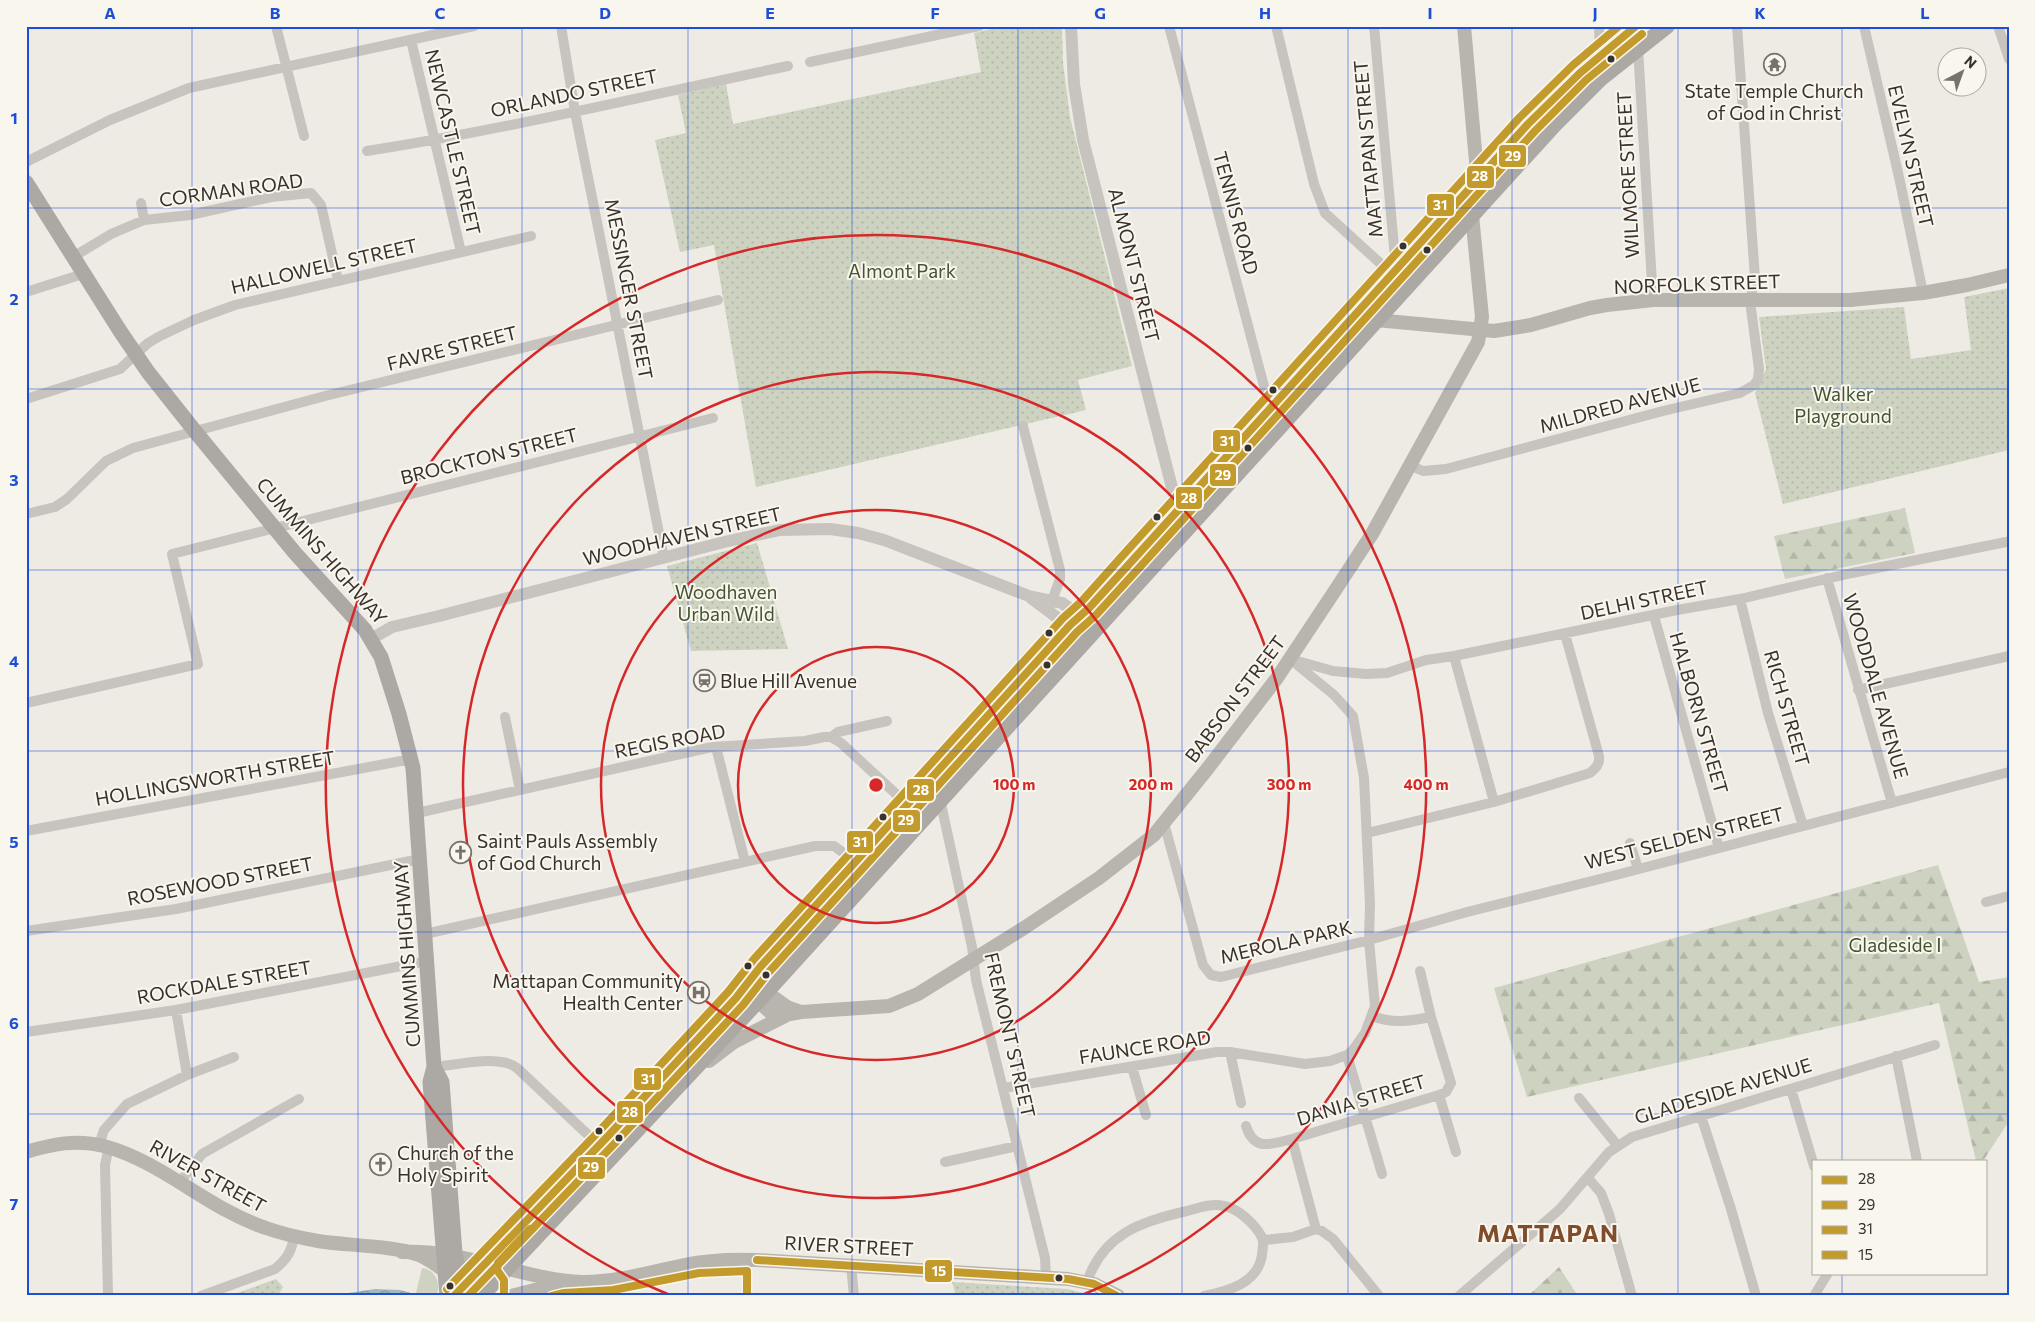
<svg xmlns="http://www.w3.org/2000/svg" width="2035" height="1322" viewBox="0 0 2035 1322" font-family="Commissioner,sans-serif">
	<defs>
		<pattern id="forest-firs" width="22" height="20" patternUnits="userSpaceOnUse" patternTransform="scale(1.25)"><rect width="22" height="20" fill="#cdd3c0"/><path d="M5 1l3.5 6h-7zM16 11l3.5 6h-7z" fill="#b1b6a5"/></pattern>
		<pattern id="park-dots" width="8" height="8" patternUnits="userSpaceOnUse" patternTransform="scale(1.25)"><rect width="8" height="8" fill="#cdd3c0"/><path d="M2 2h.1M6 6h.1" fill="none" stroke="#b1b6a5" stroke-width="1.8" stroke-linecap="round"/></pattern>
		<pattern id="water-waves" width="16" height="10" patternUnits="userSpaceOnUse" patternTransform="scale(1.25)"><rect width="16" height="10" fill="#a2babd"/><path d="M0 5q4-4 8 0t8 0" fill="none" stroke="#85989a"/></pattern>
	</defs>
	<rect width="100%" height="100%" fill="#eeebe5"/>
	<!-- grass -->
	<path fill="#cdd3c0" d="M422,1268C435,1269 442,1284 436,1296H422L416,1293Z"/>
	<!-- forest -->
	<path fill="url(#forest-firs)" d="M1905,508L1915,553L1785,579L1774,536Z
		M1938,865L1979,982L2009,977V1121L1983,1161H1976L1939,1003L1527,1097L1494,988Z
		M1559,1267L1578,1296H1528Z"/>
	<!-- park -->
	<path fill="url(#park-dots)" d="M1004,26H1062L1063,63L1070,117L1132,366L1078,380L1086,410L756,487L714,245L680,252L655,140L686,133L678,95L726,84L733,124L981,72L974,33Z
		M2009,288V450L1783,504L1755,393L1766,369L1759,317L1904,307L1911,359L1971,350L1964,297Z
		M757,543L788,649L691,651L667,566Z
		M276,1279L283,1287L278,1296H229Z
		M952,1282L1067,1289L1096,1296H956Z"/>
	<!-- water -->
	<path fill="url(#water-waves)" d="M375,1289L400,1290L422,1296H328Z"/>
	<g fill="none" stroke-linecap="round" stroke-linejoin="round">
		<!-- minor -->
		<path stroke="#c7c3be" stroke-width="10" d="M276,26L304,136
			M561,26L575,112L664,558
			M1169,26L1270,409
			M1276,26L1314,184L1325,213L1392,274
			M1374,26L1396,269
			M1599,26L1600,54
			M1864,26L1899,177L1923,293
			M1998,26L2009,59
			M411,40L461,252
			M1638,48L1653,300
			M810,62L979,26
			M367,151C508,129 648,95 788,66
			M26,162L110,120L189,88L474,26
			M141,203L144,220
			M73,257L111,234L144,220L190,215L271,197L311,193L321,205L338,280
			M26,292L83,274
			M26,399L120,369L148,343L160,336L194,320L235,305L531,236
			M1023,426L1060,570V579L1050,606
			M1409,465L1423,471L1446,469L1663,411L1740,393L1754,385L1758,379L1759,369L1750,301L1755,278L1737,26
			M26,514L55,507L67,499L106,461L133,448L325,396L718,300
			M1827,578L1892,803
			M1740,599L1768,713L1803,826
			M1654,616L1719,848
			M1454,656L1494,802
			M1294,660L1333,671L1366,674L1387,673L1426,660L1454,656L1677,610L1740,599L1852,573L2006,542
			M1858,690L2009,656
			M26,703L198,664L172,554L713,418
			M505,717L520,790
			M831,737L838,732L887,721
			M716,747L745,862
			M940,799L972,947L976,980L1045,1258L1046,1278
			M417,813L712,747L805,741L824,737H831L841,743L908,805
			M1164,823L1203,965L1211,975L1221,977L1369,940L1467,912L1616,875L2009,772
			M26,831L401,761H411
			M1367,833L1494,802L1590,773C1596,768 1600,764 1599,756L1565,634
			M1630,843L1638,869
			M1986,902L2009,896
			M26,931L176,909L420,859
			M425,934L815,846H834L856,862
			M1420,971L1431,1017
			M176,1010L187,1075
			M26,1032L176,1010L427,961
			M1230,1052L1241,1103
			M1347,1055L1382,1174
			M1896,1056L1917,1161
			M434,1067C457,1065 499,1054 517,1068L602,1148
			M1132,1067L1146,1115
			M1004,1088L1217,1052H1230L1305,1064L1330,1061L1347,1055L1353,1050L1365,1033L1375,1006L1369,940L1370,904L1364,778L1353,716L1334,695L1290,659
			M1791,1089L1814,1166
			M1439,1095L1456,1152
			M1579,1098L1617,1145
			M1701,1116L1731,1209L1756,1296
			M1246,1126C1254,1152 1271,1144 1292,1139L1439,1095L1446,1092L1451,1083L1431,1017C1410,1021 1393,1024 1372,1016
			M1292,1139L1316,1229
			M99,1145L104,1130L127,1104L187,1075L234,1057
			M945,1162L1017,1146
			M1588,1178L1601,1193L1609,1214L1632,1296
			M180,1182L202,1154L299,1099
			M1264,1240L1293,1237L1316,1229L1322,1231L1333,1239L1379,1296
			M851,1265L854,1296
			M1087,1282C1103,1234 1142,1221 1187,1211C1198,1208 1212,1203 1224,1206C1236,1208 1247,1218 1255,1227C1264,1238 1264,1241 1262,1255C1258,1283 1229,1291 1204,1296
			M108,1296L105,1165L109,1147
			M201,1296L275,1269C287,1259 292,1251 294,1236
			M1459,1296L1560,1209L1609,1152L1632,1137L1935,1045
			M1814,1296L1828,1273"/>
		<!-- tertiary -->
		<path stroke="#c7c3be" stroke-width="12" d="M1071,26L1074,84L1083,140L1178,511
			M1031,598L1087,640
			M371,639L392,627L439,616L724,542L780,530L830,529L858,533L884,540L1029,596L1062,603L1072,610L1092,634"/>
		<!-- secondary -->
		<path stroke="#b8b4ae" stroke-width="14" d="M1464,26L1480,207
			M1361,307L1376,320L1494,331L1531,325L1590,308L1607,305L1653,300H1850L1923,293L1967,285L2009,275
			M747,983L751,993L758,1001L770,1012L779,1016L801,1012L889,1006L918,994L1024,928L1099,878L1154,835L1208,768L1277,678L1336,589L1372,534L1478,342L1482,317L1472,215
			M759,987L787,1007L801,1012
			M709,1061L734,1042L785,1016
			M26,1152C52,1144 77,1139 104,1146C163,1162 208,1209 266,1228C283,1234 301,1238 318,1241C349,1246 390,1245 419,1255C429,1259 436,1265 445,1271
			M402,1252C466,1249 522,1280 583,1282C617,1282 651,1272 684,1265C708,1260 733,1259 757,1260L1068,1279L1094,1284L1118,1296
			M511,1296L562,1283"/>
		<!-- primary -->
		<path stroke="#aca8a3" stroke-width="15" d="M26,182L120,331L148,372L194,430L295,553L365,630L381,657L399,714L413,768L434,1067L430,1082L447,1296
			M434,1067L442,1082L455,1253L465,1296"/>
		<!-- trunk -->
		<path stroke="#aca9a4" stroke-width="16" d="M454,1296L609,1135L736,998L761,966L1070,625L1089,608C1203,483 1316,358 1429,233C1495,161 1557,84 1636,26
			M481,1296L758,1001L1554,125L1600,79L1667,26"/>
		<defs>
			<path id="bus-1" d="M454,1296L609,1135L736,998L761,966L1070,625L1089,608L1132,561L1528,124L1580,73L1636,26"/>
			<path id="bus-2" d="M468,1296L616,1142L743,1005L769,972L1077,632L1096,615L1139,568L1535,131L1586,80L1642,34
				M552,1296L564,1293L613,1290L699,1273L747,1271V1296"/>
			<path id="bus-3" d="M447,1289L602,1128L728,992L754,959L1063,618L1082,601L1124,554L1520,117L1573,65L1619,26
				M504,1296V1280L497,1270L498,1263L530,1229"/>
			<path id="bus-4" d="M757,1260L1068,1279L1094,1284L1117,1296"/>
		</defs>
		<!-- bus-1 casing -->
		<use href="#bus-1" stroke="#f9f6ee" stroke-width="11"/>
		<!-- bus-2 casing -->
		<use href="#bus-2" stroke="#f9f6ee" stroke-width="11"/>
		<!-- bus-3 casing -->
		<use href="#bus-3" stroke="#f9f6ee" stroke-width="11"/>
		<!-- bus-4 casing -->
		<use href="#bus-4" stroke="#f9f6ee" stroke-width="11"/>
		<!-- bus-1 -->
		<use href="#bus-1" stroke="#c39a2c" stroke-width="8"/>
		<!-- bus-2 -->
		<use href="#bus-2" stroke="#c39a2c" stroke-width="8"/>
		<!-- bus-3 -->
		<use href="#bus-3" stroke="#c39a2c" stroke-width="8"/>
		<!-- bus-4 -->
		<use href="#bus-4" stroke="#c39a2c" stroke-width="8"/>
	</g>
	<!-- grid -->
	<path fill="none" stroke="#1d4ed8" stroke-width="1" stroke-opacity="0.55" d="M192,26V1296M358,26V1296M522,26V1296M688,26V1296M852,26V1296M1018,26V1296M1182,26V1296M1348,26V1296M1512,26V1296M1678,26V1296M1842,26V1161M26,208H2009M26,389H2009M26,570H2009M26,751H2009M26,932H2009M26,1114H2009M1842,1273V1296"/>
	<!-- distance rings -->
	<g fill="none" stroke="#d62828" stroke-width="2.5">
		<circle cx="876" cy="785" r="138"/>
		<circle cx="876" cy="785" r="275"/>
		<circle cx="876" cy="785" r="413"/>
		<path d="M670 1295A550 550 0 1 1 1082 1295"/>
	</g>
	<!-- icons -->
	<defs>
		<symbol id="temple-ring" viewBox="-11 -11 22 22"><circle r="9.5" fill="#f9f6ee" stroke="#78726d" stroke-width="1.5"/><path d="M0-6L5-2H3V0L6.5 2.5H4V6H1.5V3h-3V6H-4V2.5H-6.5L-3 0V-2H-5Z" fill="#78726d"/></symbol>
		<symbol id="station-ring" viewBox="-11 -11 22 22"><circle r="9.5" fill="#f9f6ee" stroke="#78726d" stroke-width="1.5"/><path d="M-3-6H3Q5-6 5-4V2Q5 4 3 4L4.5 6H3L1.5 4h-3L-3 6H-4.5L-3 4Q-5 4-5 2V-4Q-5-6-3-6ZM-3.5-4v3h7v-3ZM-3.5 1v1.5H-2V1ZM2 1v1.5H3.5V1Z" fill="#78726d"/></symbol>
		<symbol id="church-ring" viewBox="-11 -11 22 22"><circle r="9.5" fill="#f9f6ee" stroke="#78726d" stroke-width="1.5"/><path d="M-1.2-6h2.4v3.5h3.3v2.4h-3.3V6h-2.4V-.1h-3.3v-2.4h3.3Z" fill="#78726d"/></symbol>
		<symbol id="hospital-ring" viewBox="-11 -11 22 22"><circle r="9.5" fill="#f9f6ee" stroke="#78726d" stroke-width="1.5"/><path d="M-5-5h3v3.5h4V-5h3V5h-3V1.5h-4V5h-3Z" fill="#78726d"/></symbol>
	</defs>
	<g fill-rule="evenodd">
		<use href="#temple-ring" x="1762" y="52" width="25" height="25"/>
		<use href="#station-ring" x="692" y="668" width="25" height="25"/>
		<use href="#church-ring" x="448" y="840" width="25" height="25"/>
		<use href="#hospital-ring" x="686" y="980" width="25" height="25"/>
		<use href="#church-ring" x="368" y="1152" width="25" height="25"/>
	</g>
	<!-- markers -->
	<g fill="#38312c" stroke="#f9f6ee" stroke-width="2">
		<circle cx="1611" cy="59" r="4.5"/>
		<circle cx="1403" cy="246" r="4.5"/>
		<circle cx="1427" cy="250" r="4.5"/>
		<circle cx="1273" cy="390" r="4.5"/>
		<circle cx="1248" cy="448" r="4.5"/>
		<circle cx="1157" cy="517" r="4.5"/>
		<circle cx="1049" cy="633" r="4.5"/>
		<circle cx="1047" cy="665" r="4.5"/>
		<circle cx="883" cy="817" r="4.5"/>
		<circle cx="748" cy="966" r="4.5"/>
		<circle cx="766" cy="975" r="4.5"/>
		<circle cx="599" cy="1131" r="4.5"/>
		<circle cx="619" cy="1138" r="4.5"/>
		<circle cx="1059" cy="1278" r="4.5"/>
		<circle cx="450" cy="1286" r="4.5"/>
	</g>
	<g text-anchor="middle" stroke-width="4" stroke-linejoin="round" paint-order="stroke">
		<!-- poi labels -->
		<g font-size="19" fill="#38312c" stroke="#f9f6ee" text-anchor="start">
			<text x="1774" y="98" text-anchor="middle">State Temple Church<tspan x="1774" dy="22">of God in Christ</tspan></text>
			<text x="720" y="688">Blue Hill Avenue</text>
			<text x="477" y="848">Saint Pauls Assembly<tspan x="477" dy="22">of God Church</tspan></text>
			<text x="683" y="988" text-anchor="end">Mattapan Community<tspan x="683" dy="22">Health Center</tspan></text>
			<text x="397" y="1160">Church of the<tspan x="397" dy="22">Holy Spirit</tspan></text>
		</g>
		<!-- street labels -->
		<g font-size="19" fill="#38312c" stroke="#f9f6ee">
			<text transform="translate(574 93) rotate(-12)" y="7">ORLANDO STREET</text>
			<text transform="translate(453 142) rotate(77)" y="7">NEWCASTLE STREET</text>
			<text transform="translate(1368 149) rotate(-95)" y="7">MATTAPAN STREET</text>
			<text transform="translate(1911 156) rotate(77)" y="7">EVELYN STREET</text>
			<text transform="translate(1628 175) rotate(-93)" y="7">WILMORE STREET</text>
			<text transform="translate(231 190) rotate(-8)" y="7">CORMAN ROAD</text>
			<text transform="translate(1236 213) rotate(75)" y="7">TENNIS ROAD</text>
			<text transform="translate(1134 265) rotate(76)" y="7">ALMONT STREET</text>
			<text transform="translate(324 266) rotate(-13)" y="7">HALLOWELL STREET</text>
			<text transform="translate(1697 284) rotate(-2)" y="7">NORFOLK STREET</text>
			<text transform="translate(629 289) rotate(79)" y="7">MESSINGER STREET</text>
			<text transform="translate(452 348) rotate(-14)" y="7">FAVRE STREET</text>
			<text transform="translate(1620 405) rotate(-15)" y="7">MILDRED AVENUE</text>
			<text transform="translate(489 456) rotate(-14)" y="7">BROCKTON STREET</text>
			<text transform="translate(682 536) rotate(-13)" y="7">WOODHAVEN STREET</text>
			<text transform="translate(322 551) rotate(49)" y="7">CUMMINS HIGHWAY</text>
			<text transform="translate(1644 600) rotate(-12)" y="7">DELHI STREET</text>
			<text transform="translate(1876 686) rotate(74)" y="7">WOODDALE AVENUE</text>
			<text transform="translate(1235 699) rotate(-53)" y="7">BABSON STREET</text>
			<text transform="translate(1787 708) rotate(74)" y="7">RICH STREET</text>
			<text transform="translate(1699 713) rotate(74)" y="7">HALBORN STREET</text>
			<text transform="translate(670 741) rotate(-11)" y="7">REGIS ROAD</text>
			<text transform="translate(215 778) rotate(-10)" y="7">HOLLINGSWORTH STREET</text>
			<text transform="translate(1684 838) rotate(-14)" y="7">WEST SELDEN STREET</text>
			<text transform="translate(220 881) rotate(-11)" y="7">ROSEWOOD STREET</text>
			<text transform="translate(1286 942) rotate(-13)" y="7">MEROLA PARK</text>
			<text transform="translate(407 954) rotate(-94)" y="7">CUMMINS HIGHWAY</text>
			<text transform="translate(224 982) rotate(-10)" y="7">ROCKDALE STREET</text>
			<text transform="translate(1010 1035) rotate(77)" y="7">FREMONT STREET</text>
			<text transform="translate(1145 1047) rotate(-9)" y="7">FAUNCE ROAD</text>
			<text transform="translate(1723 1091) rotate(-17)" y="7">GLADESIDE AVENUE</text>
			<text transform="translate(1361 1100) rotate(-17)" y="7">DANIA STREET</text>
			<text transform="translate(208 1176) rotate(29)" y="7">RIVER STREET</text>
			<text transform="translate(849 1246) rotate(3)" y="7">RIVER STREET</text>
		</g>
		<!-- park labels -->
		<g font-size="19" fill="#435531" stroke="#f9f6ee">
			<text x="902" y="278">Almont Park</text>
			<text x="1843" y="401">Walker<tspan x="1843" dy="22">Playground</tspan></text>
			<text x="726" y="599">Woodhaven<tspan x="726" dy="22">Urban Wild</tspan></text>
			<text x="1895" y="952">Gladeside I</text>
		</g>
		<!-- district labels -->
		<g font-size="24" font-weight="bold" letter-spacing="1" fill="#814c2b" stroke="#f9f6ee">
			<text x="1548" y="1242">MATTAPAN</text>
		</g>
	</g>
	<circle cx="876" cy="785" r="8" fill="#d62828" stroke="#f9f6ee" stroke-width="2.5"/>
	<g font-size="15" text-anchor="middle" font-weight="bold" fill="#d62828" stroke="#f9f6ee" stroke-width="4" stroke-linejoin="round" paint-order="stroke">
		<text x="1014" y="790">100 m</text>
		<text x="1151" y="790">200 m</text>
		<text x="1289" y="790">300 m</text>
		<text x="1426" y="790">400 m</text>
	</g>
	<g stroke="#f9f6ee" stroke-width="2">
		<rect x="1498" y="144" width="29" height="24" rx="5" fill="#c39a2c"/>
		<rect x="1466" y="165" width="29" height="24" rx="5" fill="#c39a2c"/>
		<rect x="1426" y="193" width="29" height="24" rx="5" fill="#c39a2c"/>
		<rect x="1212" y="429" width="29" height="24" rx="5" fill="#c39a2c"/>
		<rect x="1209" y="463" width="28" height="24" rx="5" fill="#c39a2c"/>
		<rect x="1175" y="486" width="28" height="24" rx="5" fill="#c39a2c"/>
		<rect x="906" y="778" width="29" height="24" rx="5" fill="#c39a2c"/>
		<rect x="892" y="809" width="29" height="24" rx="5" fill="#c39a2c"/>
		<rect x="846" y="830" width="28" height="24" rx="5" fill="#c39a2c"/>
		<rect x="633" y="1067" width="29" height="24" rx="5" fill="#c39a2c"/>
		<rect x="616" y="1100" width="28" height="24" rx="5" fill="#c39a2c"/>
		<rect x="577" y="1156" width="29" height="24" rx="5" fill="#c39a2c"/>
		<rect x="924" y="1259" width="29" height="24" rx="5" fill="#c39a2c"/>
	</g>
	<g font-size="14" text-anchor="middle" font-weight="bold" fill="#fff">
		<text x="1513" y="161">29</text>
		<text x="1480" y="181">28</text>
		<text x="1440" y="210">31</text>
		<text x="1227" y="446">31</text>
		<text x="1223" y="480">29</text>
		<text x="1189" y="503">28</text>
		<text x="921" y="795">28</text>
		<text x="906" y="825">29</text>
		<text x="860" y="847">31</text>
		<text x="648" y="1084">31</text>
		<text x="630" y="1117">28</text>
		<text x="591" y="1172">29</text>
		<text x="939" y="1276">15</text>
	</g>
	<!-- border -->
	<rect width="2035" height="1322" fill="none" stroke="#f9f6ee" stroke-width="55"/>
	<!-- legend -->
	<rect x="1812" y="1160" width="175" height="115" fill="#f9f6ee" stroke="#aca7a0"/>
	<rect x="1822" y="1176" width="25" height="8" fill="#c39a2c" stroke="#aca7a0"/>
	<text x="1858" y="1184" font-size="15" fill="#38312c">28</text>
	<rect x="1822" y="1201" width="25" height="8" fill="#c39a2c" stroke="#aca7a0"/>
	<text x="1858" y="1210" font-size="15" fill="#38312c">29</text>
	<rect x="1822" y="1226" width="25" height="8" fill="#c39a2c" stroke="#aca7a0"/>
	<text x="1858" y="1234" font-size="15" fill="#38312c">31</text>
	<rect x="1822" y="1251" width="25" height="8" fill="#c39a2c" stroke="#aca7a0"/>
	<text x="1858" y="1260" font-size="15" fill="#38312c">15</text>
	<!-- north arrow -->
	<g transform="translate(1962 72) rotate(41)"><circle r="24" fill="#f9f6ee" stroke="#aca7a0"/>
	<path d="M0-4L9 19L0 12L-9 19Z" fill="#78726d"/>
	<text y="-8" font-size="14" font-weight="bold" text-anchor="middle" fill="#38312c">N</text>
	</g>
	<rect x="28" y="28" width="1980" height="1266" fill="none" stroke="#1d4ed8" stroke-width="2"/>
	<g font-size="16" text-anchor="middle" font-weight="bold" fill="#1d4ed8">
		<text x="110" y="19">A</text>
		<text x="275" y="19">B</text>
		<text x="440" y="19">C</text>
		<text x="605" y="19">D</text>
		<text x="770" y="19">E</text>
		<text x="935" y="19">F</text>
		<text x="1100" y="19">G</text>
		<text x="1265" y="19">H</text>
		<text x="1430" y="19">I</text>
		<text x="1595" y="19">J</text>
		<text x="1760" y="19">K</text>
		<text x="1925" y="19">L</text>
		<text x="14" y="124">1</text>
		<text x="14" y="305">2</text>
		<text x="14" y="486">3</text>
		<text x="14" y="667">4</text>
		<text x="14" y="848">5</text>
		<text x="14" y="1029">6</text>
		<text x="14" y="1210">7</text>
	</g>
</svg>
